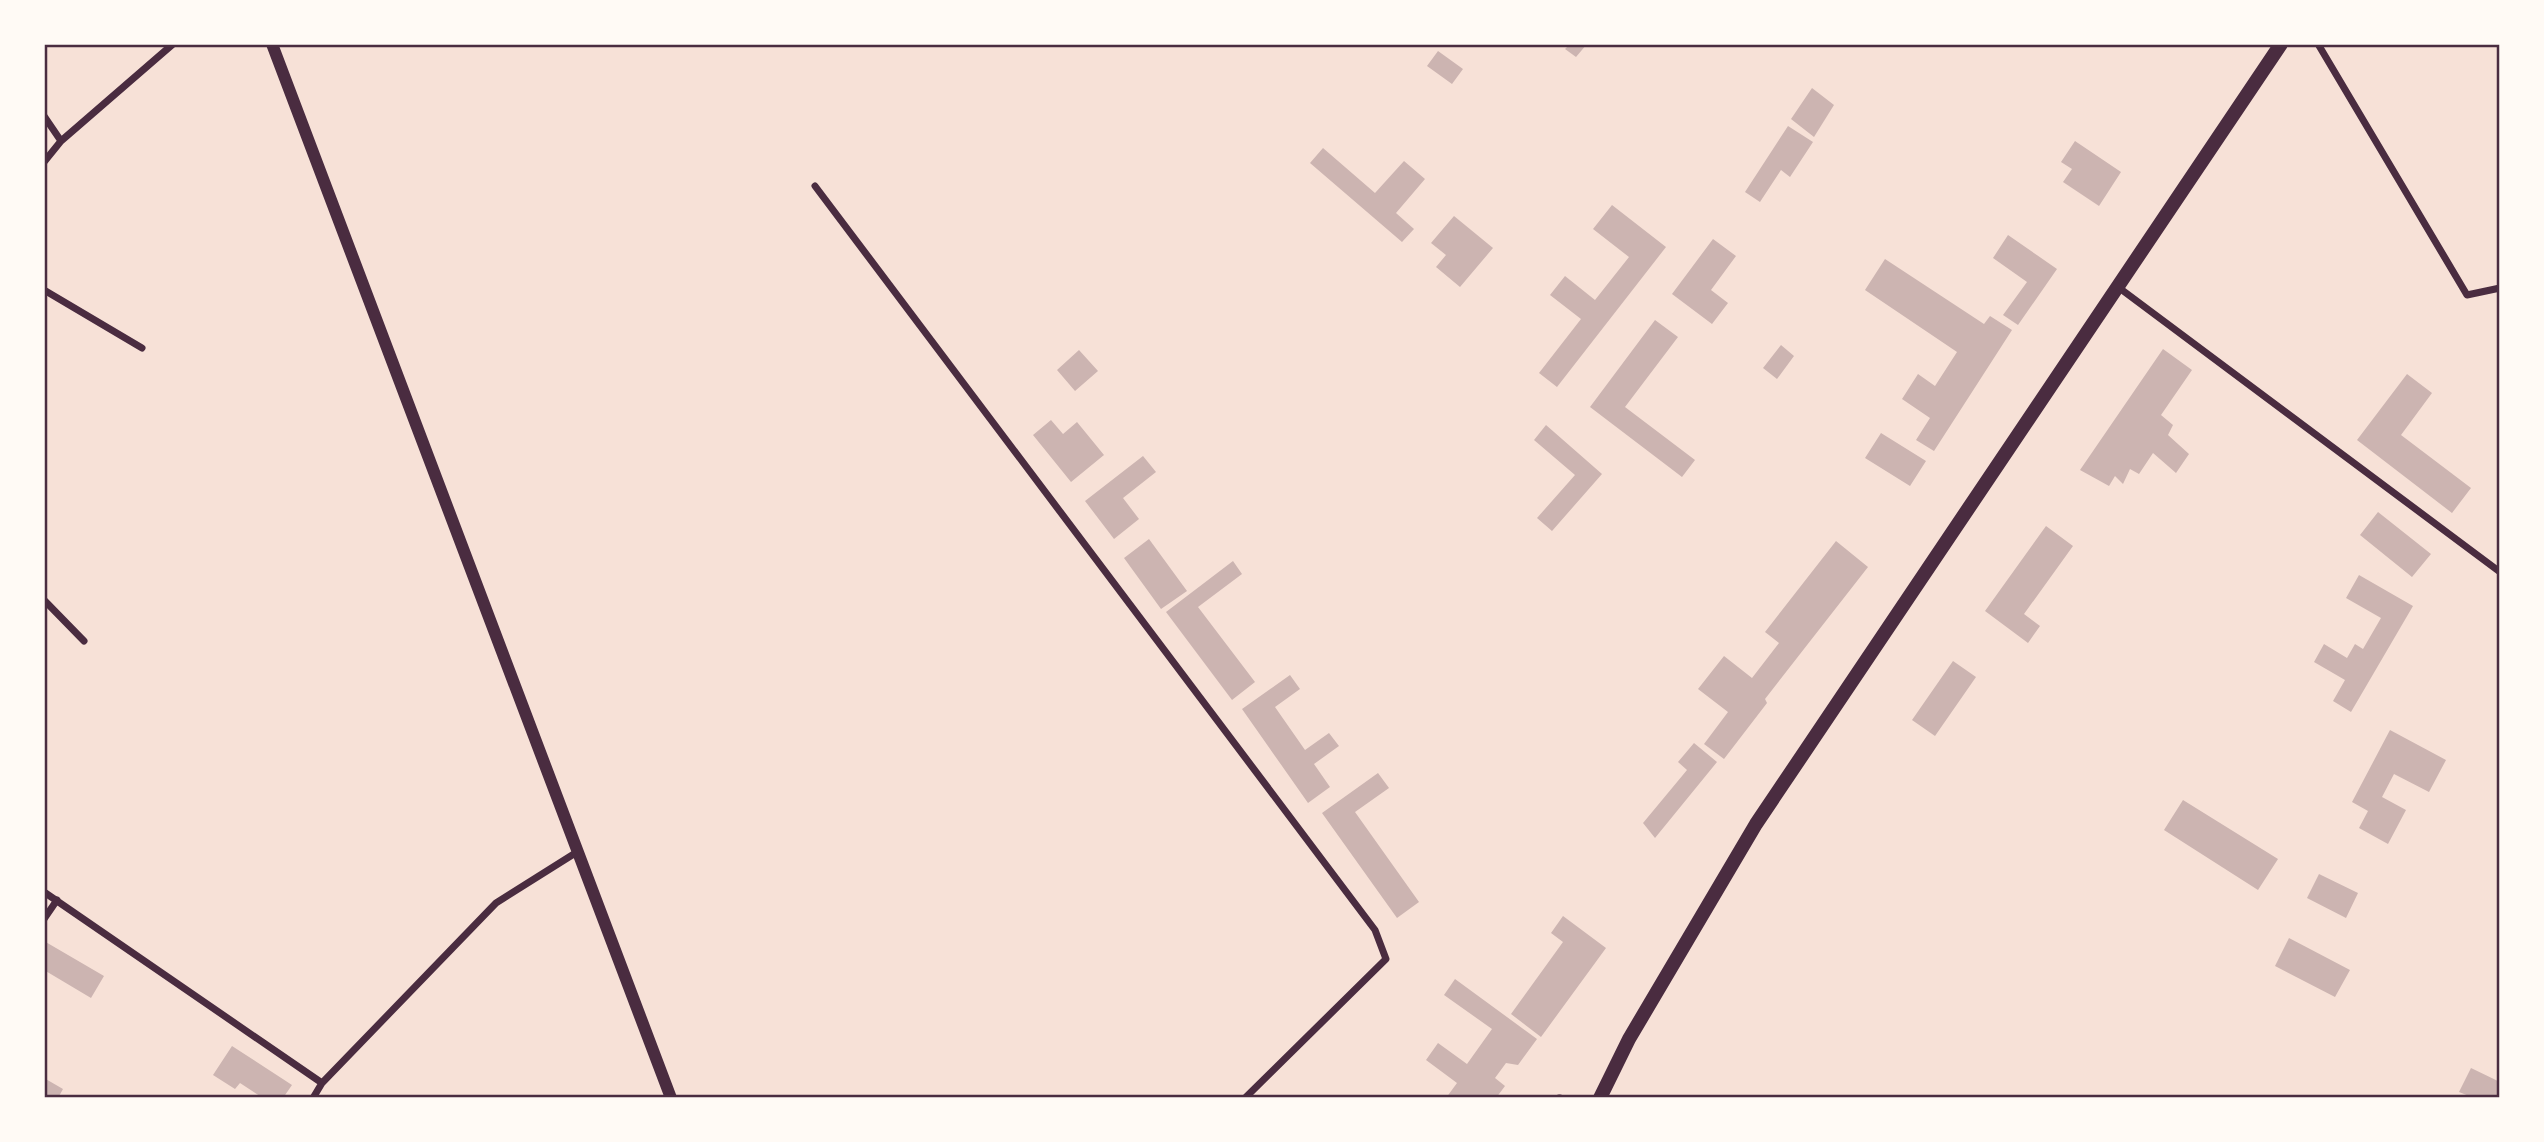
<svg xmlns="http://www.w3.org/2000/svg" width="2544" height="1142" viewBox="0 0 2544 1142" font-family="'Open Sans',sans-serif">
	<rect width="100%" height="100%" fill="#f7e1d7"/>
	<!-- building -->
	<path fill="#ccb4b1" d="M1570,44H1587L1576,57L1565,49Z
		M1438,51L1463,69L1452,84L1427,66Z
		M1812,88L1834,105L1814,137L1791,119Z
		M1788,126L1813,142L1790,177L1781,170L1760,202L1745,192Z
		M2075,141L2121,172L2099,206L2063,182L2072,169L2061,162Z
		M1323,148L1375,193L1404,161L1425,179L1396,213L1414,229L1402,242L1310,163Z
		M1612,205L1666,247L1557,387L1539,373L1581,319L1550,295L1565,276L1595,300L1629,257L1593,229Z
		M1454,216L1493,248L1460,287L1436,267L1446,255L1431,243Z
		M2008,235L2057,269L2018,325L2003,315L2027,282L1993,258Z
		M1713,239L1736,256L1711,290L1728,303L1712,324L1672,294Z
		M1885,259L1984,324L1990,316L2012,330L1934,451L1916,440L1930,418L1902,399L1918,374L1935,386L1957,352L1865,290Z
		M1655,320L1678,337L1625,407L1695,460L1682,477L1590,407Z
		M1781,345L1794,356L1777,379L1763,368Z
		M2163,349L2192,370L2161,415L2173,425L2168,435L2189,454L2176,473L2153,453L2139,474L2130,469L2123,484L2115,476L2109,486L2080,470Z
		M1079,350L1098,371L1075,391L1057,370Z
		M2407,374L2432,393L2401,435L2471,488L2452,513L2357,440Z
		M1051,420L1063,434L1077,422L1104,455L1071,482L1033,435Z
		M1546,425L1602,474L1552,531L1537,518L1575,475L1534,440Z
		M1881,433L1926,461L1910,486L1865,458Z
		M1143,456L1156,472L1123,498L1139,519L1114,539L1085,501Z
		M2378,512L2431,554L2412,577L2360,535Z
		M2046,526L2073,546L2024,614L2040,626L2028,643L1985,611Z
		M1149,539L1187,591L1161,609L1124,558Z
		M1836,541L1868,567L1765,699L1767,703L1724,759L1704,744L1728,712L1698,689L1724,656L1752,678L1779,643L1765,632Z
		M1233,561L1242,574L1198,607L1255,682L1232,700L1166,612Z
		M2359,575L2413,606L2351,712L2333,701L2345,680L2314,662L2324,644L2347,658L2355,644L2363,649L2381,618L2346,598Z
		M1953,661L1976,677L1935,736L1912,720Z
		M1290,675L1300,689L1275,707L1305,750L1329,733L1339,746L1314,764L1330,787L1308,803L1242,709Z
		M2390,730L2446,760L2429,792L2394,774L2382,797L2406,810L2388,844L2359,828L2368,811L2352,802Z
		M1694,743L1717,762L1655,838L1643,823L1687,770L1678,762Z
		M1378,773L1389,788L1355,812L1419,902L1397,918L1322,813Z
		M2183,800L2278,859L2258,890L2164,830Z
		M2319,874L2358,893L2346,918L2307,898Z
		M1563,916L1606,948L1541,1037L1511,1014L1563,942L1551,933Z
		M2289,938L2350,970L2335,997L2275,966Z
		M44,941L104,976L91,998L44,970Z
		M1455,979L1537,1039L1518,1065L1506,1063L1495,1078L1505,1086L1496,1098H1446L1457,1083L1426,1060L1438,1043L1467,1064L1492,1029L1444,995Z
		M232,1046L292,1085L283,1098H263L240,1083L235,1089L213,1075Z
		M2471,1068L2500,1082V1091L2497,1098H2474L2459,1092Z
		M44,1078L63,1089L58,1098L44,1097Z"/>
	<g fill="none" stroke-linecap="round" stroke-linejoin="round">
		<!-- minor -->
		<path stroke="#4a2c40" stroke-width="7" d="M2318,44L2467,295L2500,288
			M44,116L61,141
			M44,162L61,141L173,44
			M815,186L1375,930L1386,959L1245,1098
			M2118,287L2500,572
			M44,290L142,348
			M44,600L84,641
			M44,892L322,1083
			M44,919L57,900
			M313,1098L322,1083L496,903L577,852
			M1559,1098H1560"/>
		<!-- tertiary -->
		<path stroke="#4a2c40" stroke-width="12" d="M272,44L671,1098"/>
		<!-- secondary -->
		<path stroke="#4a2c40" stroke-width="14" d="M1600,1098L1629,1039L1756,824L2281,44"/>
	</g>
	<!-- border -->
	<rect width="2544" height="1142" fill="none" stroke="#fffaf5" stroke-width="91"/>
	<rect x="46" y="46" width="2452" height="1050" fill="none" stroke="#4a2c40" stroke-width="2.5"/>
</svg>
